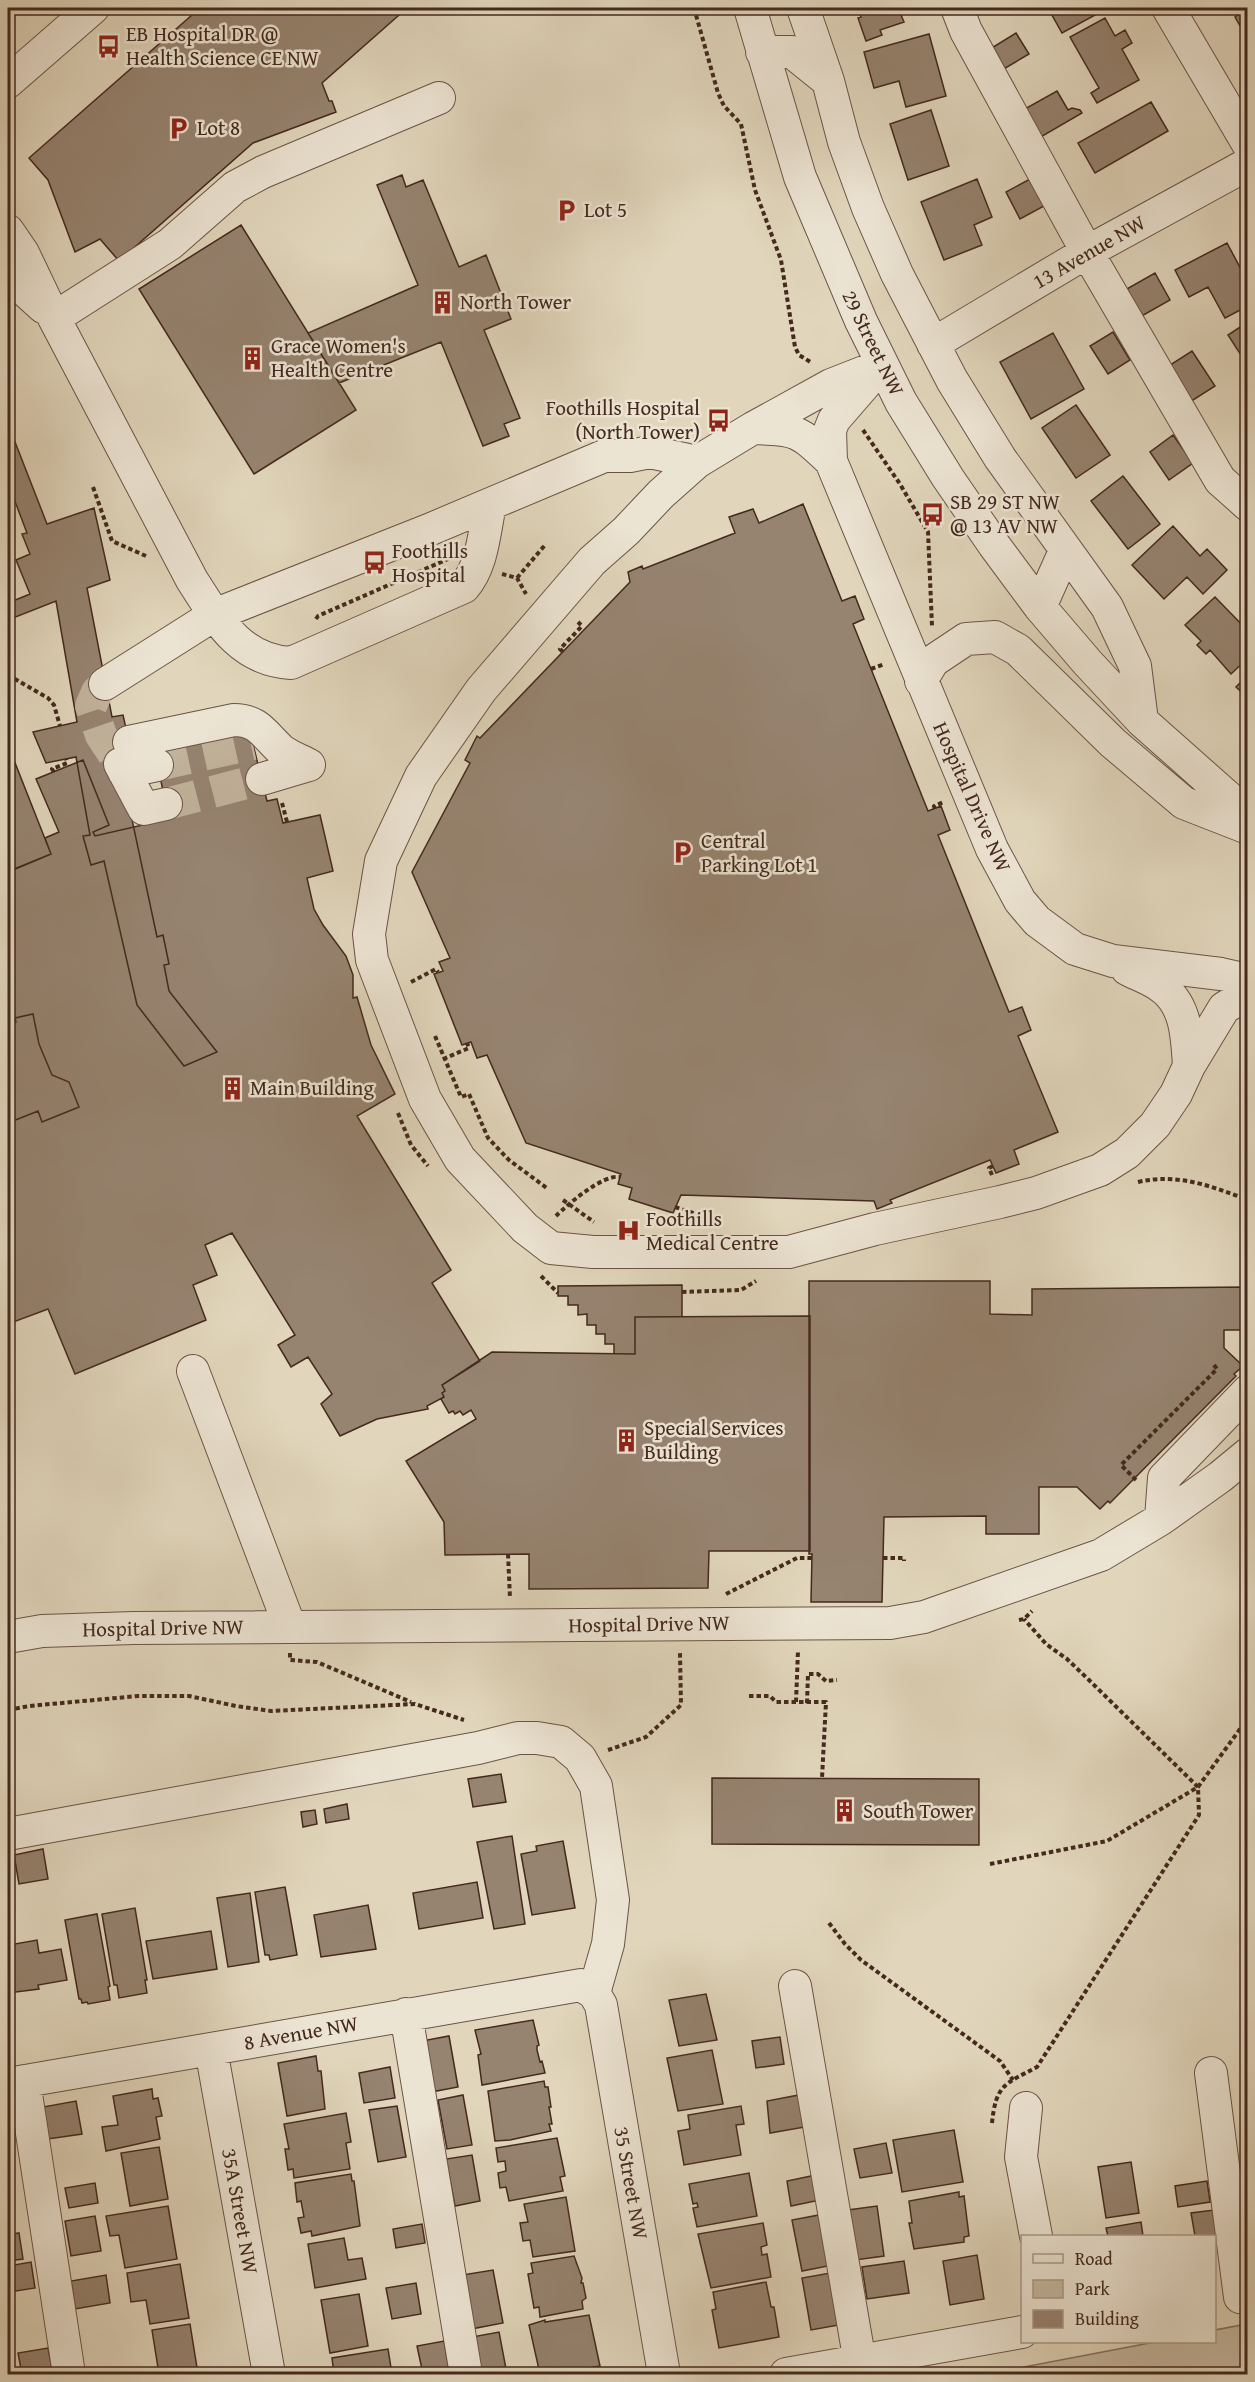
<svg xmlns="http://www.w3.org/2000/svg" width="1255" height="2382" viewBox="0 0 1255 2382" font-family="'Gentium Book Plus',serif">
	<rect width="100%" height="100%" fill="#e1d6bc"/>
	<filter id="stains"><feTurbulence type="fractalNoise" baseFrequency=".00333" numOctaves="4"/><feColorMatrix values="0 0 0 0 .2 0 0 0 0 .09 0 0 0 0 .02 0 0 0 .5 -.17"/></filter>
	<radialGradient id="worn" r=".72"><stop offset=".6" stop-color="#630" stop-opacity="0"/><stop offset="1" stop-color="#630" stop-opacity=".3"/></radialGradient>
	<!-- green -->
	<path fill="#c6b9a1" stroke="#857160" stroke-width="1.5" d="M1247,2324V2374H987L1155,2342H1214L1215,2330Z"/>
	<!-- building -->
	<path fill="#968370" stroke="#44291e" stroke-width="1.5" d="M200,8H407L322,83L329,101H332L336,112L253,143L119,261L100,239L75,252L48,180L29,158Z
		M857,8H898L904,22L880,30L882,35L866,41L858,18L861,17Z
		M1048,8H1093L1097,14L1062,33Z
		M1240,8H1248V40L1235,17L1242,12Z
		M1105,18L1115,36L1125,30L1132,43L1122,49L1139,80L1097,103L1091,93L1099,88L1070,37Z
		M1016,33L1029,54L1002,70L990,49Z
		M929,34L946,96L906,107L899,81L874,88L864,52Z
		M1057,91L1068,110L1072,108L1080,110L1082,113L1039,138L1023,110Z
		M1151,102L1168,131L1095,173L1078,143Z
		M931,110L949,166L908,180L890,124Z
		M402,175L406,187L423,180L459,267L486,255L511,319L484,330L520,418L504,424L509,436L483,446L441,342L339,383L308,333L418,285L377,185Z
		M977,179L992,217L974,225L982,245L944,260L921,202Z
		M1030,179L1044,206L1020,219L1006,192Z
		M241,225L356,410L254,474L139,289Z
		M1227,243L1242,271L1248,269V306L1225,318L1208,287L1189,297L1175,270Z
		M1155,273L1170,300L1140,317L1125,290Z
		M1248,322V366L1228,335Z
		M1113,332L1130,360L1108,374L1090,346Z
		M1053,333L1084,389L1031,419L1000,362Z
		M1192,351L1215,386L1190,402L1167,367Z
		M1076,405L1110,455L1076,478L1042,428Z
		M8,424L47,524L94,508L110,580L87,588L112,717L123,715L130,746L117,749L157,937L163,935L169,964L164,965L169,991L217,1052L184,1066L137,1005L104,861L91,865L83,836L90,835L76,757L46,763L33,732L77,722L56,601L8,620V603L30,594L16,560L30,554L22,534L27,533L8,483Z
		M1173,435L1193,463L1169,480L1150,452Z
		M1123,476L1160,524L1128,549L1091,501Z
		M803,504L842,601L855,596L864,619L853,624L928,811L941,806L950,830L938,835L1009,1012L1022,1007L1031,1030L1018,1036L1058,1132L1014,1150L1019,1164L996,1173L990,1160L890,1200L892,1203L877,1209L874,1201L681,1195L673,1213L629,1199L632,1188L618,1184L621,1174L526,1143L487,1055L477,1058L471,1042L462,1045L434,974L443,971L439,962L450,958L412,872L470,763L465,760L477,736L480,738L630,582L628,572L642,566L643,569L735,533L729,517L753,509L759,523Z
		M1173,526L1200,556L1207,549L1227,570L1203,594L1187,577L1164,599L1132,565Z
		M1215,597L1248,631V658L1231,674L1210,650L1206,654L1197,645L1201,641L1185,625Z
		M1248,675V698L1236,687Z
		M250,732L267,801L277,799L283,823L320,815L333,871L307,878L314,909L323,925L346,956L353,975V998L357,997L371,1045L395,1094L357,1116L451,1270L432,1283L480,1361L442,1385L445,1391L442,1393L444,1397L427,1406L428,1409L377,1419L340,1436L321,1404L332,1394L308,1357L291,1367L278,1345L295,1335L232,1233L205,1245L217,1275L193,1285L206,1320L75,1374L48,1309L8,1324V1123L38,1111L42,1122L79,1107L69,1082L52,1075L39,1044L33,1014L15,1018L8,988V877L12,874L9,871L51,854L45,838L59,832L36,779L83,760L109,825L93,832L95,836L169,819L155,753Z
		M8,745L51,854L8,872Z
		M33,1014L39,1044L52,1075L69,1082L79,1107L42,1122L38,1111L8,1123V1026L16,1022L15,1018Z
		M809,1281H990V1314L1032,1315V1289L1248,1287V1330H1224V1348L1243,1366L1234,1374L1236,1376L1110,1503L1108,1501L1100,1509L1077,1487H1039V1534H986V1516L884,1517L882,1602H811L812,1554H809Z
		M682,1285V1317H635V1354H614V1344H605V1334H596V1325H587V1314L578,1315V1305H568V1296H558V1286Z
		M810,1316V1551H709L708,1588L529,1589V1554L445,1555L444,1522L406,1461L476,1419L471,1410L463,1415L460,1411L455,1414L453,1411L449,1413L441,1399L444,1397L442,1393L445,1391L442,1385L492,1352L635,1354V1317Z
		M501,1774L506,1802L473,1807L468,1779Z
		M712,1778L979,1779V1845L712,1844Z
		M347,1804L349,1819L326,1823L324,1809Z
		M315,1810L317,1824L303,1827L301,1812Z
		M512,1836L525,1924L494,1929L477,1842Z
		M563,1841L575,1908L532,1915L521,1854L537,1851L536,1846Z
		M43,1849L48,1879L19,1884L14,1855Z
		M477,1882L483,1918L419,1929L413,1893Z
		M285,1887L297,1955L270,1960L269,1955H265L255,1892Z
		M250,1893L259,1962L228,1967L217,1898Z
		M368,1905L376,1949L321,1957L314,1915Z
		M135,1908L147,1980H145L147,1993L119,1998L117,1985H114L102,1914Z
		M97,1914L110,1986L108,1987L110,2000L88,2004L87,2002L82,2003L81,1999H79L65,1920Z
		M211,1931L217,1969L153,1979L146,1941Z
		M37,1940L39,1953L61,1949L67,1980L38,1985L39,1989L8,1993V1956H10L9,1945Z
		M706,1994L717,2040L679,2046L669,2000Z
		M533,2020L539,2045L537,2046V2050L540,2062L542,2061L545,2073L482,2085L478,2055L481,2054L475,2030Z
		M449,2036L458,2087L431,2092L422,2041Z
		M780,2037L784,2064L756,2068L752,2041Z
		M712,2050L723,2104L678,2111L667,2058Z
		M316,2056L318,2071H321L325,2109L287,2116L278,2063Z
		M390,2067L395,2098L364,2103L359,2073Z
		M544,2081L545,2087H548L551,2107H549L552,2124H549L551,2131L510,2140L495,2141L488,2091Z
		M152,2089L153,2099L158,2098L162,2116L156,2117L160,2139L106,2151L102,2127L118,2125L113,2096Z
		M463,2095L472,2145L447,2149L438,2100Z
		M799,2095L805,2127L770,2133L767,2101Z
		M76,2101L82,2134L48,2139L43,2107Z
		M397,2106L406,2157L378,2162L369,2110Z
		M741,2106L744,2124L736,2125L741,2155L684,2165L678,2131L690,2129L688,2115Z
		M346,2113L351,2142L346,2143L350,2169L294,2178L293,2169L288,2170L285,2149H289L284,2124Z
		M954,2130L963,2182L902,2192L893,2140Z
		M557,2138L565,2176L560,2177L563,2191L509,2201L506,2187L500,2188L498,2173L506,2171L505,2161L498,2162L496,2148Z
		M1248,2142V2191L1245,2192L1240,2167L1245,2166L1241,2143Z
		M886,2143L892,2173L860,2178L854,2149Z
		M159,2147L168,2199L130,2206L121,2153Z
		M472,2155L480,2201L455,2206L446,2159Z
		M1131,2162L1139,2213L1106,2218L1098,2167Z
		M749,2173L757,2216L697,2227L693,2208L698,2207L697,2203L693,2204L689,2184Z
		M351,2174L352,2181H354L360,2226L312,2236L311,2231L301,2233L298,2218L304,2217L301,2201L297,2202L295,2183Z
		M816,2175L820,2200L791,2206L787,2181Z
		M1207,2181L1210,2202L1178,2207L1175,2186Z
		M95,2183L98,2203L69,2208L65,2188Z
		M959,2192V2197L964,2196L969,2236L964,2237V2242L914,2249L909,2223H912L909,2201Z
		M566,2197L575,2251L533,2257L530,2240L523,2241L520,2223L528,2222L524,2204Z
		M168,2206L177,2259L125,2268L119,2235L110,2236L106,2216Z
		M877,2206L884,2256L855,2260L848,2210Z
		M1214,2210L1218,2240L1214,2241V2236H1195L1191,2213Z
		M819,2215L828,2266L802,2271L792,2220Z
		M95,2216L101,2251L71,2256L65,2221Z
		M1141,2222L1143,2236H1108L1106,2228Z
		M763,2223L767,2245L761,2247L762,2255L767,2254L771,2277L711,2288L698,2234Z
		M422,2224L425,2243L396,2248L393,2229Z
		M19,2233L23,2259L8,2261V2235Z
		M344,2238L348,2260L362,2258L366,2279L315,2288L308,2244Z
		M977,2255L984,2299L950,2305L943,2261Z
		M574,2256L582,2278L581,2283H583L586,2298L582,2301L583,2309L540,2317L539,2307L534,2308L528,2274L533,2273L531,2263Z
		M904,2261L909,2293L867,2299L862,2267Z
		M31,2262L35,2288L10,2292L8,2266Z
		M180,2264L189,2318L150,2324L146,2300L131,2302L127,2273Z
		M493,2270L503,2323L471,2329L462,2275Z
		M830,2273L839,2325L811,2330L802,2278Z
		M106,2275L110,2303L75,2309L71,2281Z
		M766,2282L771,2307H774L779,2337L719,2348L712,2310L716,2309L713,2292Z
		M416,2283L421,2314L392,2319L386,2288Z
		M359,2294L368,2346L330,2353L321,2300Z
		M589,2315L600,2366L555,2374H540L529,2325L545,2320V2322Z
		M190,2324L198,2374H159L152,2330Z
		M499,2332L507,2374H479L472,2337Z
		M444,2341L450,2374H423L417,2346Z
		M48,2348L53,2374H22L18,2353Z
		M388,2349L392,2374H334L332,2358Z"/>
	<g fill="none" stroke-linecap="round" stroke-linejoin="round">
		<!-- minor-tunnel -->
		<path stroke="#c2b39c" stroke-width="32" stroke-dasharray="32 16" stroke-linecap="butt" d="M105,684L97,692L91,706L101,735L120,764
			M157,765L253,744
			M166,804L262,779"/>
		<defs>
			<path id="minor" d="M750,8L800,177L861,321L901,402L948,478L994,545L1040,607L1087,662L1142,721L1248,815
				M803,8L828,81L844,142L868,208L897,274L952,380L1000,458L1107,607L1135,666L1142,721
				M957,8L966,31L1087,252L1220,480L1248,505
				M1168,8L1248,144
				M762,52H792L828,81
				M8,82L93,8
				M8,231L23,253L54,318L192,580C218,620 239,660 291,663L464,587C483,565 484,532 490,505
				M8,275L43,307
				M54,318L170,244L235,187L263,172L439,98
				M933,344L1087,252L1248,164
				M882,365L831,385L753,428L697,462L661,494L626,531L592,561L481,690L421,776L381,861L369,934L372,960L425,1099L460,1159L525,1228L551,1248L593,1252H789L875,1229L1000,1202L1036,1193L1100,1170L1127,1153L1155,1125L1176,1094L1189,1066L1224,1008L1248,993
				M879,368L834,420L830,430L831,461L992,849L1020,901L1037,921L1075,949L1113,961L1221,974L1248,980
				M753,428C798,430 798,430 831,461
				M1040,607L1065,551
				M921,681L933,661L966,639L995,637L1018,650L1113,743L1184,803L1248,828
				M105,684L214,615L431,529L604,456H630L650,452L697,462
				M129,742L234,720C258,720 264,734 280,749C288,756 300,760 309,765
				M120,764L144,809L166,804
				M124,772L157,765
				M262,779L309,765
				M1127,969C1138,975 1154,980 1164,989C1187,1008 1187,1038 1189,1066
				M193,1371L290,1627
				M1161,1519L1164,1478L1248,1391
				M8,1637L42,1631L134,1628L890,1623L924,1617L1101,1555L1161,1519L1220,1477L1248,1454
				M8,1834L478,1748L518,1738H537L561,1742L580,1758L596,1786L613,1900L608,1944L594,1993
				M795,1986L862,2374
				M406,2014L466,2374
				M211,2049L269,2374
				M1211,2073L1240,2297
				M24,2081L69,2374
				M8,2084L581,1985L594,1993L601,2005L664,2374
				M1026,2108L1021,2157L1036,2236
				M786,2374L1022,2332"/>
		</defs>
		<!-- minor casing -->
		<use href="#minor" stroke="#6b5446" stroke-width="34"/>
		<!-- path -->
		<path stroke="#44291e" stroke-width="4" stroke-dasharray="4.5 3" stroke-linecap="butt" d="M694,8L718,93L724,106L741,124L755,190L781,260L795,347L799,355L812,363
			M863,430L900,484L928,532L932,626
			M93,487L112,541L146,556
			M502,574L517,578L526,594
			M517,578L545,545
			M316,619L318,616L448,559
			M563,652L560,649L582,626L578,622
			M871,669L885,664
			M8,675L48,698L54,705L60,726
			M54,772L52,769L67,763L66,759
			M282,803L287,822
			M935,809L934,806L944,802
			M411,982L436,969L438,972
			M435,1036L461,1097L469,1094L488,1138L509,1160L548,1189
			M443,1059L469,1048L467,1043
			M398,1113L411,1145L428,1166
			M992,1175L989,1168L993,1166
			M1138,1182C1178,1173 1211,1186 1248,1200
			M563,1200L594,1222
			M675,1207L696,1214L710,1222
			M556,1216C568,1204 603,1174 620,1177
			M541,1276L558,1293
			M682,1292L741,1290L756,1281
			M1136,1480L1121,1465L1217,1369L1214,1365
			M508,1554L510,1598
			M883,1558H904V1561
			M726,1594L797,1558H813
			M1019,1620L1024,1619L1032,1611
			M290,1653V1660L317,1662L411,1702
			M749,1696H770L776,1702H826L822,1778
			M796,1702L798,1651
			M807,1703L808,1674H818L826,1681L837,1680
			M8,1710L29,1706L138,1696H189L236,1706L271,1711L415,1704L464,1720
			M608,1750L646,1737L681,1705L680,1653
			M990,1864L1107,1841L1198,1787L1248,1718
			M829,1923L845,1944L861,1960L1000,2061L1013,2080
			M992,2123C996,2084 1005,2084 1037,2067L1199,1815L1198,1787L1089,1680L1067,1659L1046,1644L1024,1619"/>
		<!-- minor -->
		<use href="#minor" stroke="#ece4d3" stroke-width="32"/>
	</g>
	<!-- icons -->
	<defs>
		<symbol id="bus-bare" viewBox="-9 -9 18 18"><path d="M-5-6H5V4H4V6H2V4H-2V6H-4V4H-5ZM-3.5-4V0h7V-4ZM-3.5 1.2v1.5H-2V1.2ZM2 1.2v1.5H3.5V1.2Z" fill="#8f2418" stroke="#ece4d3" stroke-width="2.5" paint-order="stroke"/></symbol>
		<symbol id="parking-bare" viewBox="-9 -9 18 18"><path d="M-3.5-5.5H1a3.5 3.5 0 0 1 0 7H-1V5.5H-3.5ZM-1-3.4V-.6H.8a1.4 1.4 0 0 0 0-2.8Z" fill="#8f2418" stroke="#ece4d3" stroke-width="2.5" paint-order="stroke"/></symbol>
		<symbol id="building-bare" viewBox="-9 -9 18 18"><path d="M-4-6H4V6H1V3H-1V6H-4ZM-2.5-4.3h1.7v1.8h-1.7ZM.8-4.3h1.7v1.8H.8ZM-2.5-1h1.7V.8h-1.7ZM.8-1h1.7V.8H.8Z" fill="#8f2418" stroke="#ece4d3" stroke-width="2.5" paint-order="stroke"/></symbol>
		<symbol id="hospital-bare" viewBox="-9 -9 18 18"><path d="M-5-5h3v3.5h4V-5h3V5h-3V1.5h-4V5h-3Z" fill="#8f2418" stroke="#ece4d3" stroke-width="2.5" paint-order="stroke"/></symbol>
	</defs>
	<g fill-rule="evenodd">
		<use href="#bus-bare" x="92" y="30" width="33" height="33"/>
		<use href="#parking-bare" x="162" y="112" width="33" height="33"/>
		<use href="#parking-bare" x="550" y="194" width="33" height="33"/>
		<use href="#building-bare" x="426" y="286" width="33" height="33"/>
		<use href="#building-bare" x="236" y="342" width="33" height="33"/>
		<use href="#bus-bare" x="702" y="404" width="33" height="33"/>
		<use href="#bus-bare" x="916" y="498" width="33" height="33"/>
		<use href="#bus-bare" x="358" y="546" width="33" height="33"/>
		<use href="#parking-bare" x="666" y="836" width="33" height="33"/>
		<use href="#building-bare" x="216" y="1072" width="33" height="33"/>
		<use href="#hospital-bare" x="612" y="1214" width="33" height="33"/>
		<use href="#building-bare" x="610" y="1424" width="33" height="33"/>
		<use href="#building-bare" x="828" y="1794" width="33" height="33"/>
	</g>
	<g text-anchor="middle" stroke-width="5" stroke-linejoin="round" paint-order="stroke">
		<!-- poi labels -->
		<g font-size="21" fill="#44291e" stroke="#ece4d3" text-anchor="start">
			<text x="126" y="41">EB Hospital DR @<tspan x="126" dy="24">Health Science CE NW</tspan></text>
			<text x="197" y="135">Lot 8</text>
			<text x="584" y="217">Lot 5</text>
			<text x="460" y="309">North Tower</text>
			<text x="271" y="353">Grace Women's<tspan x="271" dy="24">Health Centre</tspan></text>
			<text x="700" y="415" text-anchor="end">Foothills Hospital<tspan x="700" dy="24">(North Tower)</tspan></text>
			<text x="950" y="509">SB 29 ST NW<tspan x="950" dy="24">@ 13 AV NW</tspan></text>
			<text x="392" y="558">Foothills<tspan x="392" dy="24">Hospital</tspan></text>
			<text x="701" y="848">Central<tspan x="701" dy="24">Parking Lot 1</tspan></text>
			<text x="250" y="1095">Main Building</text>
			<text x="646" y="1226">Foothills<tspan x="646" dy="24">Medical Centre</tspan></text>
			<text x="644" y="1435">Special Services<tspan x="644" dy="24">Building</tspan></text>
			<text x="863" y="1818">South Tower</text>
		</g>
		<!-- street labels -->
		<g font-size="21" fill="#44291e" stroke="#ece4d3">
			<text transform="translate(1089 252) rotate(-30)" y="7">13 Avenue NW</text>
			<text transform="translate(873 343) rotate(64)" y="7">29 Street NW</text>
			<text transform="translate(972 797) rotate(66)" y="7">Hospital Drive NW</text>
			<text transform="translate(649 1624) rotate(-1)" y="7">Hospital Drive NW</text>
			<text transform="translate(163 1628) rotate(-1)" y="7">Hospital Drive NW</text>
			<text transform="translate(301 2033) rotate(-10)" y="7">8 Avenue NW</text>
			<text transform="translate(631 2183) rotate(80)" y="7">35 Street NW</text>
			<text transform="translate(240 2211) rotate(80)" y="7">35A Street NW</text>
		</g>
	</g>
	<!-- margin -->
	<rect width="1255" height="2382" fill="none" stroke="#e1d6bc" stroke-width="30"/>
	<rect x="9" y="9" width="1237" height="2364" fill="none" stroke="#44291e" stroke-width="3"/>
	<rect x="15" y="15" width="1225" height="2352" fill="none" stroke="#44291e" stroke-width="1.5"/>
	<!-- legend -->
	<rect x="1021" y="2235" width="195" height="108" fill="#ece4d3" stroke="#a9998b" stroke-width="1.5"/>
	<rect x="1033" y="2254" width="30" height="9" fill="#ece4d3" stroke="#a9998b" stroke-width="1.5"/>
	<text x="1075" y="2265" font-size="18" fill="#44291e">Road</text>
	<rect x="1033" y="2280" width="30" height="18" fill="#c6b9a1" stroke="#a9998b" stroke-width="1.5"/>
	<text x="1075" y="2295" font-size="18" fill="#44291e">Park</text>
	<rect x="1033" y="2310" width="30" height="18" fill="#968370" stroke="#a9998b" stroke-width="1.5"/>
	<text x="1075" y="2325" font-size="18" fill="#44291e">Building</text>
	<rect width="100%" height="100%" filter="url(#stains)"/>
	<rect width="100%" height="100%" fill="url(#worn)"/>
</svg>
